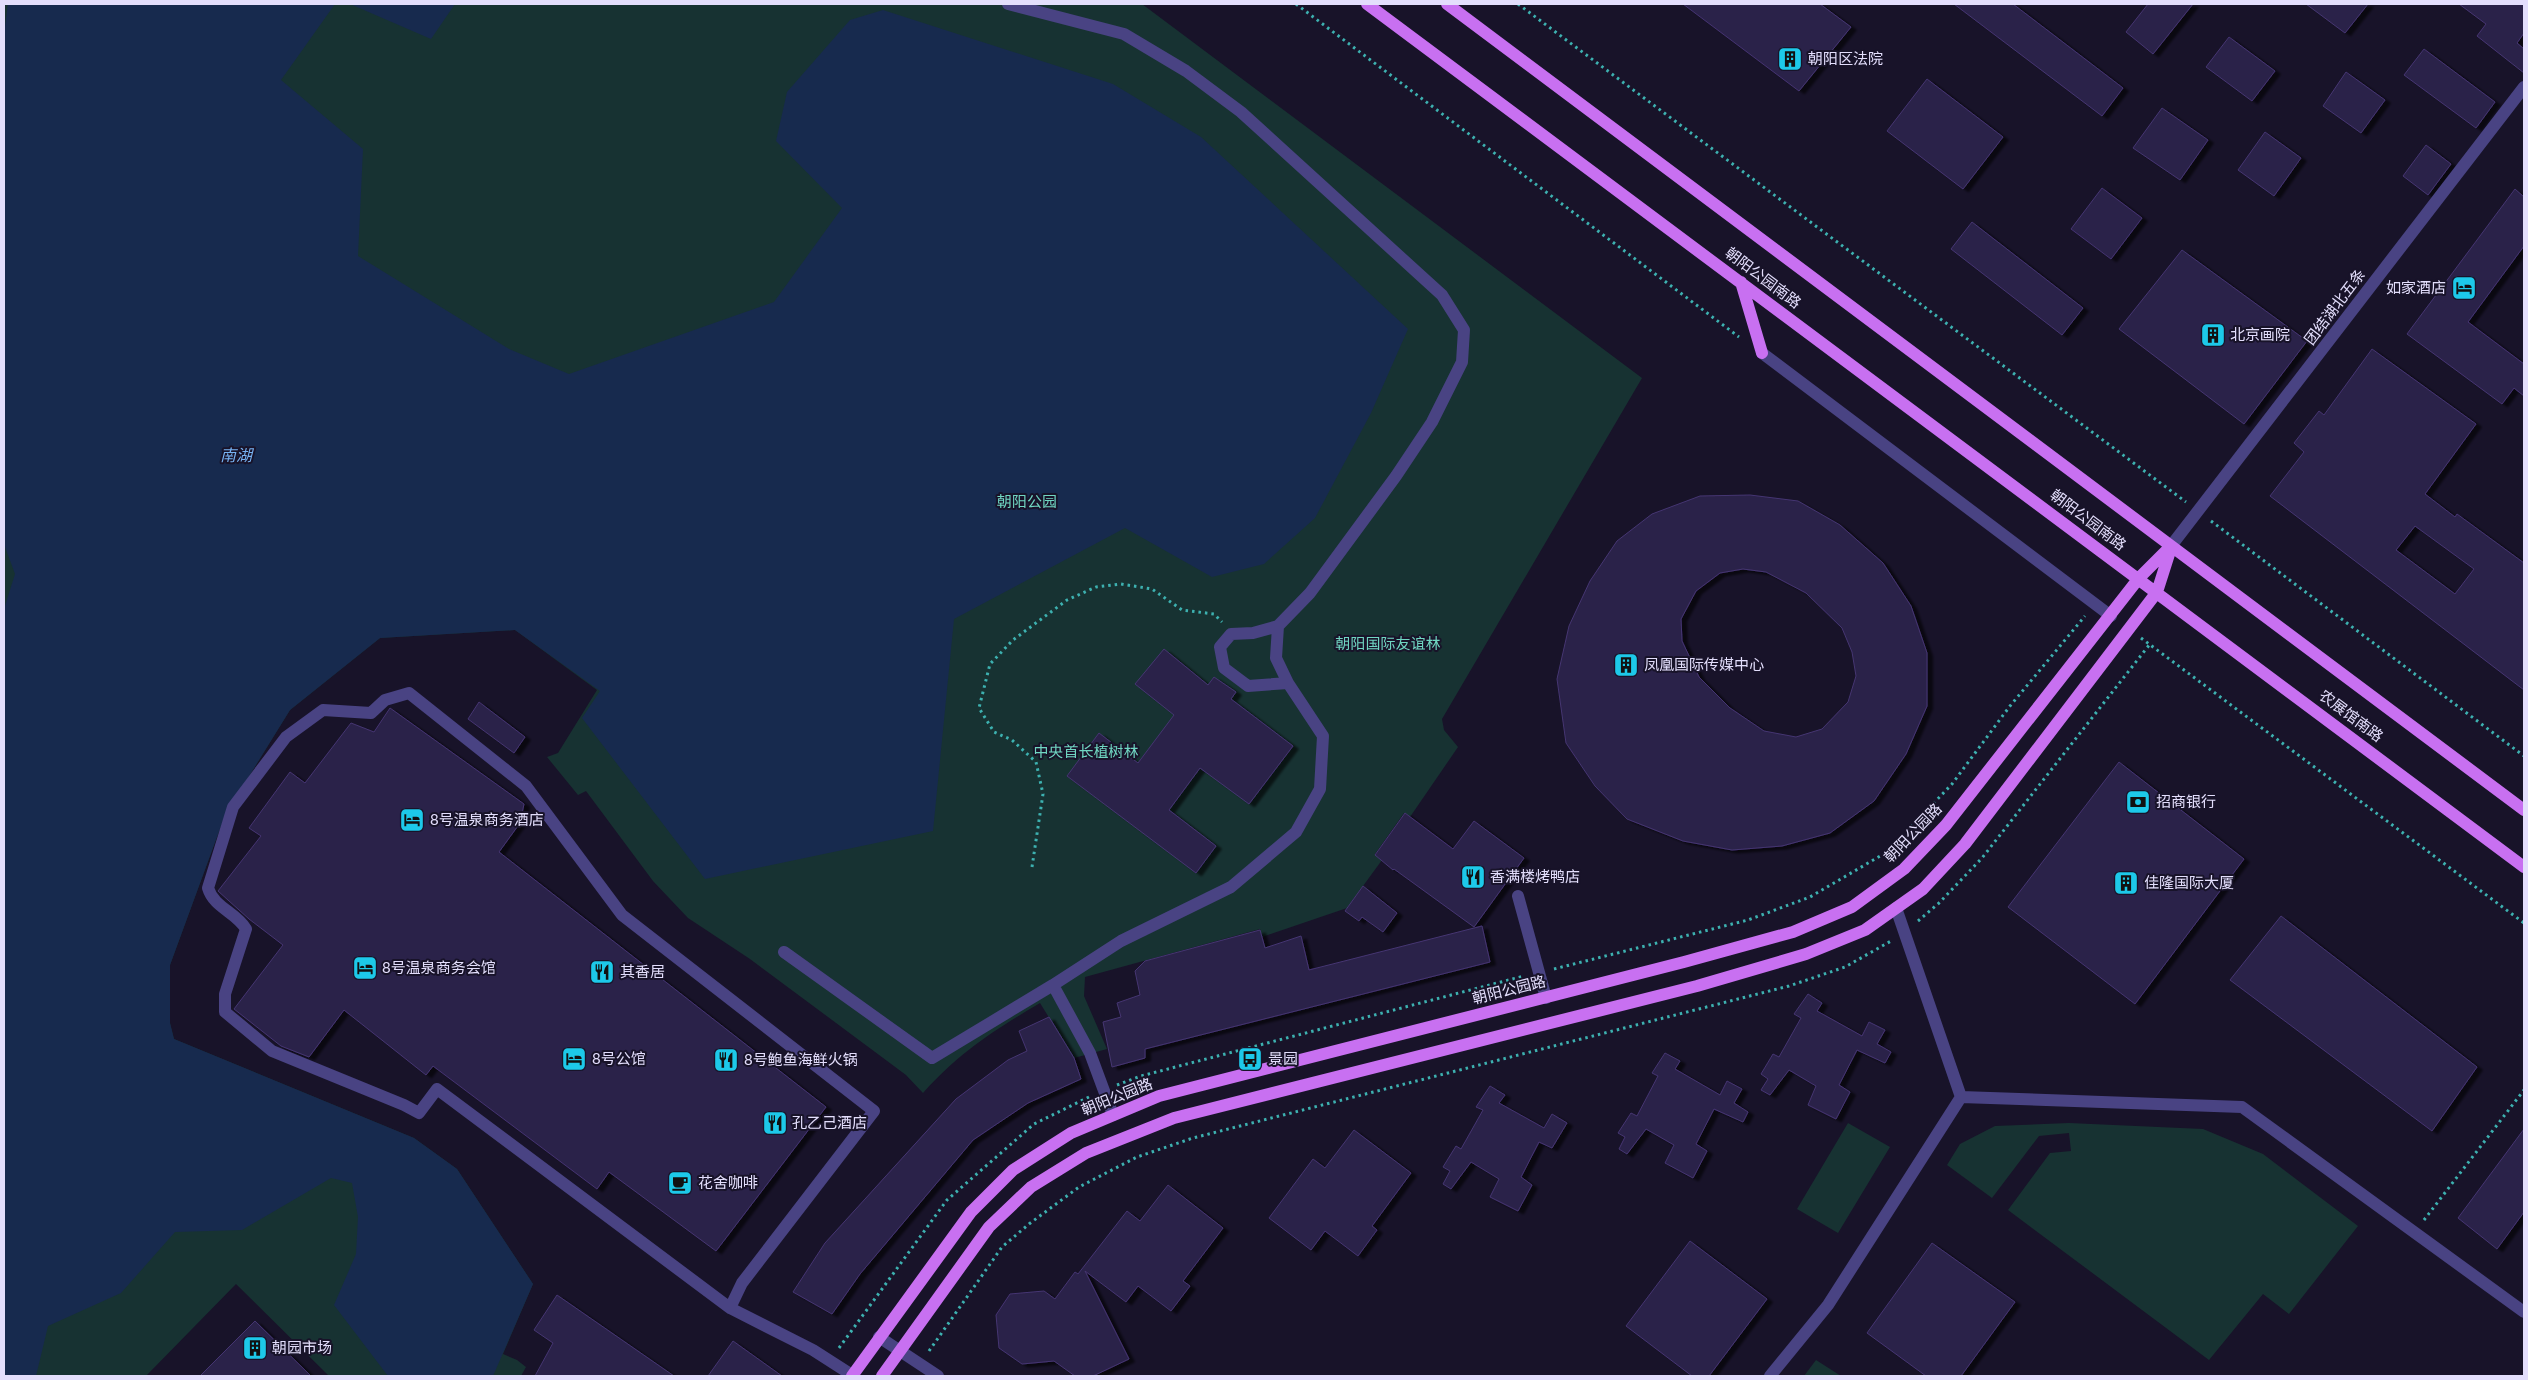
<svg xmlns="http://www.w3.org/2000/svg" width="2528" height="1380" viewBox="0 0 2528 1380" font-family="Lato,'Noto Sans SC',sans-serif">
	<defs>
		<filter id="shadow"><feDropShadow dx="5.5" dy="3" stdDeviation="1" flood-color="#0009"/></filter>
	</defs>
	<rect width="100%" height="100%" fill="#181329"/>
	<!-- green -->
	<path fill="#173232" d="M4,4H1142L1642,378L1442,719L1444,730L1458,747L1410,817L1404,813L1375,854L1382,860L1347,908L1262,937L1260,929L1085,977L1084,996L1107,1049L1074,1058L1040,1003C993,1031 961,1051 923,1093L906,1075L750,959L688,918L653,881L586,791L578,795L547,757L558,753L597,690L515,630L380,638L290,710L225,815L170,965V1023L174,1039L414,1138L457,1169L533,1284L503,1354L517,1360L526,1367L521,1376H329L236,1284L146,1376H4Z
		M1848,1123L1890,1147L1838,1233L1797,1209Z
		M2069,1123L2203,1129L2263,1154L2358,1226L2289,1314L2263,1294L2209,1360L2008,1210L2050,1153L2071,1151L2069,1133L2039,1136L1992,1198L1947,1165L1960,1144L1995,1126Z
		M1816,1360L1841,1376H1804Z"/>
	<!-- water -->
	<path fill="#172a4e" d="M8,4H335L281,80L363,149L358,256L509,349L569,374L774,302L842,208L776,141L787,92L850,20L883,10L1113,84L1201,137L1408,329L1371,413L1315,518L1264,564L1212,577L1125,528L954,619L933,831L705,879L582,718L600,691L515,630L380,638L290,710L225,815L170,965V1023L174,1039L414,1138L457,1169L533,1284L493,1376H388L334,1305L356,1254L358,1217L352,1183L331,1178L242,1230L175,1232L121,1293L48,1326L36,1376H4V609L15,574L4,544V33Z
		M350,4H455L431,39Z"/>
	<!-- building -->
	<path fill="#2b2148" stroke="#453672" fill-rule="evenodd" filter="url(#shadow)" d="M1683,4H1820L1851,27L1799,91Z
		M1954,4H2013L2123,88L2102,116Z
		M2148,4H2193L2153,54L2126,32Z
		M2306,4H2368L2345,33Z
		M2459,4H2524V33L2517,43L2524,49V73L2477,36L2486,24Z
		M2229,37L2275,71L2252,101L2206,67Z
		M2424,49L2495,102L2476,128L2404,75Z
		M2346,72L2385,100L2361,133L2323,106Z
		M1927,79L2003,137L1963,189L1887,131Z
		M2162,108L2208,140L2180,180L2133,148Z
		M2265,132L2301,158L2274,196L2238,170Z
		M2426,145L2451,164L2428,195L2403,176Z
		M2102,188L2142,218L2111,259L2071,229Z
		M2515,189L2524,197V246L2468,322L2524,364V396L2514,388L2502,404L2407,334Z
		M1972,222L2083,308L2062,335L1951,249Z
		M2182,250L2307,341L2244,424L2119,329Z
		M2372,349L2476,424L2425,494L2455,517L2457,514L2524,563V690L2270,496L2304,452L2294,443L2319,411L2324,415ZM2415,526L2474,569L2455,594L2396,550Z
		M1750,495L1798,501L1840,525L1883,563L1911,606L1927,653V706L1906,754L1874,801L1830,833L1782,846L1732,850L1683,841L1627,819L1595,786L1566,743L1557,679L1569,626L1590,581L1617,541L1652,514L1700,496ZM1743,569L1766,572L1806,593L1842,628L1852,652L1856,676L1848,702L1822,729L1796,737L1764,731L1730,708L1699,677L1682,641L1681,619L1696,591L1720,573Z
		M1164,649L1208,685L1214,677L1236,692L1231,699L1293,746L1249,804L1200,768L1169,810L1216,846L1196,873L1067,776L1099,733L1138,763L1174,715L1135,684Z
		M479,702L525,737L514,753L468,719Z
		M390,708L524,804L520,823L499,852L826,1107L716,1251L609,1172L597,1189L433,1066L426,1075L344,1010L309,1057L281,1046L234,1009L283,945L249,919L218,891L261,836L249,828L290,772L305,783L351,723L374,732Z
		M2119,762L2244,859L2135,1004L2008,907Z
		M1405,813L1453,849L1474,821L1524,858L1474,927L1394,869L1393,870L1375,855Z
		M1363,886L1397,913L1383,932L1362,917L1359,921L1345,911Z
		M2281,916L2477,1067L2432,1131L2230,980Z
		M1482,926L1490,962L1145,1049V1058L1112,1067L1103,1022L1121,1017L1117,1003L1140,995L1135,971L1145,961L1260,930L1265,948L1301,936L1309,970Z
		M1808,994L1822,1003L1817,1011L1862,1036L1869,1022L1885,1030L1877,1044L1891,1052L1885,1063L1857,1050L1839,1085L1850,1092L1836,1119L1808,1105L1816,1086L1789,1070L1770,1095L1761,1090L1768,1079L1761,1074L1773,1054L1779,1057L1801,1018L1794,1014Z
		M1049,1017L1074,1058L1081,1079L1028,1103L973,1140L860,1274L832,1314L793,1292L825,1243L956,1099L1008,1060L1027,1051L1019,1031Z
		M1665,1053L1680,1061L1675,1069L1720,1095L1727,1081L1742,1089L1734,1103L1748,1112L1743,1122L1714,1109L1696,1144L1707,1151L1693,1178L1665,1163L1674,1145L1646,1129L1627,1154L1619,1149L1625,1137L1618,1133L1631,1113L1637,1116L1658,1076L1652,1073Z
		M1490,1086L1505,1095L1499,1103L1544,1128L1552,1114L1567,1123L1552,1148L1539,1142L1521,1177L1532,1185L1518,1211L1490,1197L1499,1179L1471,1162L1451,1189L1443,1184L1450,1171L1443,1167L1456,1146L1461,1149L1483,1110L1476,1107Z
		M2524,1129V1212L2497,1249L2458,1218Z
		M1354,1130L1411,1173L1372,1226L1377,1230L1358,1256L1325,1231L1311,1250L1269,1218L1313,1159L1325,1168Z
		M1168,1185L1223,1228L1183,1281L1190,1286L1171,1311L1138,1286L1126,1302L1085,1271L1129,1359L1093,1376H1075L1054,1361L1022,1364L999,1348L996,1315L1010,1294L1044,1291L1055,1299L1075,1272L1078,1274L1127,1211L1140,1221Z
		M1690,1241L1767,1299L1709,1376H1692L1626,1326Z
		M1932,1243L2015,1302L1961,1376H1926L1867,1333Z
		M557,1295L674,1376H535L553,1343L534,1330Z
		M255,1321L311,1376H200Z
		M733,1341L782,1376H708Z"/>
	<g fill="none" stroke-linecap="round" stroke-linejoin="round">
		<!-- path -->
		<path stroke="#3db1b0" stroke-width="3" stroke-dasharray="2.5 4" stroke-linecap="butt" d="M1296,4L1739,337
			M1518,4L2186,502
			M2211,521L2524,756
			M2141,638L2524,923
			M1032,867L1043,794L1036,762L1012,740L994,732L979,708L990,664L1013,640L1067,600L1096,587L1121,584L1152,589L1182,610L1214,614L1222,622
			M1918,921L1939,903L1982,858L2150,644
			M1554,969L1748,920L1810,897L1887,852L1952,784L2010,706L2085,616
			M1117,1085L1141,1076L1524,976
			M2424,1220L2524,1090
			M839,1348L947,1200L1034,1124L1091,1096
			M929,1351L1002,1247L1029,1224L1079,1187L1137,1157L1193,1138L1789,986L1845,967L1891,941"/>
		<!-- minor -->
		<path stroke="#494383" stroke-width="12" d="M1762,353L2111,616
			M2171,546L2524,87
			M1278,626L1253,633L1231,634L1220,647L1224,668L1248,686L1288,683
			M1518,896L1546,998
			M1896,908L1961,1097L2242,1107L2524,1312
			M784,952L932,1058L1053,985L1121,941L1231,887L1296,832L1320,789L1323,736L1288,683L1276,658L1278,626L1310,593L1396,476L1432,422L1462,362L1464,330L1442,295L1241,112L1186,71L1124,34L1008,4
			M1053,985L1090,1053L1113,1115
			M730,1308L742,1283L874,1111L622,915L526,786L409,693L385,700L371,713L323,710L286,737L233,807L208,888C214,908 236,912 246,929L225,994V1012L272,1051L404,1105L419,1113L437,1089L730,1308L813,1350L852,1375
			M879,1337L938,1376
			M1770,1376L1828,1305L1961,1097"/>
		<!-- major -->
		<path stroke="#c870f1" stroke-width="12" d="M1367,4L2524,867
			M1447,4L2524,810
			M1741,282L1762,353
			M852,1376L971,1212L1013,1170L1071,1133L1159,1096L1684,962L1793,932L1852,907L1904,869L1946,825L2139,578L2171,546
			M882,1376L989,1227L1031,1187L1086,1153L1174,1118L1697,986L1806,954L1865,930L1923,889L1965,844L2157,592L2171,548"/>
	</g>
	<!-- icons -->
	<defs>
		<symbol id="building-square" viewBox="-11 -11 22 22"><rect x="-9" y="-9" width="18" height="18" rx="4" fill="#1dc9e9" stroke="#181329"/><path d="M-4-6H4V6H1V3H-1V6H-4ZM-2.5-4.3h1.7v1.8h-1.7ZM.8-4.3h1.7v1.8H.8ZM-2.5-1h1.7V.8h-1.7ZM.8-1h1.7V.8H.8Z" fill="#111"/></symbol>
		<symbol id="hotel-square" viewBox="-11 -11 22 22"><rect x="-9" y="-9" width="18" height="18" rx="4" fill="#1dc9e9" stroke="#181329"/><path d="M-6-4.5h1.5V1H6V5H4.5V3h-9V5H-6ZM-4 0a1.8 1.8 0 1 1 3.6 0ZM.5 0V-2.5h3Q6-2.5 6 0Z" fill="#111"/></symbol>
		<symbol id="bank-square" viewBox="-11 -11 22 22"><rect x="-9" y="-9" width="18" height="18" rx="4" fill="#1dc9e9" stroke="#181329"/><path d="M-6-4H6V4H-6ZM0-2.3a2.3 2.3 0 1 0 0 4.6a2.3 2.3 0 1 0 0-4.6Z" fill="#111"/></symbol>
		<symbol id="restaurant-square" viewBox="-11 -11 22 22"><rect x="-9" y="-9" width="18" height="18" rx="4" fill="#1dc9e9" stroke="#181329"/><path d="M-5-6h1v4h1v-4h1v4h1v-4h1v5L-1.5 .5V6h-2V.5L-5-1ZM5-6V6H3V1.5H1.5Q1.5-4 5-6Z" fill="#111"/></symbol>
		<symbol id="bus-square" viewBox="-11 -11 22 22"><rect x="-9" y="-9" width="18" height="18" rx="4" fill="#1dc9e9" stroke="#181329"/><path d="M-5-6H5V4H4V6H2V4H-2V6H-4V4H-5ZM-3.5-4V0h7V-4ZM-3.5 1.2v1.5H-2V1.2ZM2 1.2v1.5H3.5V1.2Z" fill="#111"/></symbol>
		<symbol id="cafe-square" viewBox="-11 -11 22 22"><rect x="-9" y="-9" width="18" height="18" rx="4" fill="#1dc9e9" stroke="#181329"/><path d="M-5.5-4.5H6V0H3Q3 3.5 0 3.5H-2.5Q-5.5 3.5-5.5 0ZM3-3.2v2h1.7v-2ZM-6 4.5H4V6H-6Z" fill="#111"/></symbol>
	</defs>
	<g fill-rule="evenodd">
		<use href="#building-square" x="1776" y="45" width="28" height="28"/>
		<use href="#hotel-square" x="2450" y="274" width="28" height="28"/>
		<use href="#building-square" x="2199" y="321" width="28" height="28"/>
		<use href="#building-square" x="1612" y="651" width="28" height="28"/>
		<use href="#bank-square" x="2124" y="788" width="28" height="28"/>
		<use href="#hotel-square" x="398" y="806" width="28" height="28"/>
		<use href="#restaurant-square" x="1459" y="863" width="28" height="28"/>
		<use href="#building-square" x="2112" y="869" width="28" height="28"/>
		<use href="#hotel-square" x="351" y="954" width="28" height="28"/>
		<use href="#restaurant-square" x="588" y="958" width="28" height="28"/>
		<use href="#hotel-square" x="560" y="1045" width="28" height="28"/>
		<use href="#bus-square" x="1236" y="1045" width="28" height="28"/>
		<use href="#restaurant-square" x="712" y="1046" width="28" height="28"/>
		<use href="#restaurant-square" x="761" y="1109" width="28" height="28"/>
		<use href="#cafe-square" x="666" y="1169" width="28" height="28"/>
		<use href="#building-square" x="241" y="1334" width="28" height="28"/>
	</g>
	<g text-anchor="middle" stroke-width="4" stroke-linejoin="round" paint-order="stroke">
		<!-- poi labels -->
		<g font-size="15" fill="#e3defc" stroke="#181329" text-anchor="start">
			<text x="1808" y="64">朝阳区法院</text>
			<text x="2446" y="293" text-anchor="end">如家酒店</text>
			<text x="2230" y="340">北京画院</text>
			<text x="1644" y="670">凤凰国际传媒中心</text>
			<text x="2156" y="807">招商银行</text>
			<text x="430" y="825">8号温泉商务酒店</text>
			<text x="1490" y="882">香满楼烤鸭店</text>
			<text x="2144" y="888">佳隆国际大厦</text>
			<text x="382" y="973">8号温泉商务会馆</text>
			<text x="620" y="977">其香居</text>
			<text x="592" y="1064">8号公馆</text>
			<text x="1268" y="1064">景园</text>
			<text x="744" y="1065">8号鲍鱼海鲜火锅</text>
			<text x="792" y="1128">孔乙己酒店</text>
			<text x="698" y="1188">花舍咖啡</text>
			<text x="272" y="1353">朝园市场</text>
		</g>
		<!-- street labels -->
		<g font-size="15" fill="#e3defc" stroke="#181329">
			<text transform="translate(1763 278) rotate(37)" y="5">朝阳公园南路</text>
			<text transform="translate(2335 307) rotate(-53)" y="5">团结湖北五条</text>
			<text transform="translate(2088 520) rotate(37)" y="5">朝阳公园南路</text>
			<text transform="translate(2351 716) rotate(37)" y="5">农展馆南路</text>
			<text transform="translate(1913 833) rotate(-46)" y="5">朝阳公园路</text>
			<text transform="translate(1509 990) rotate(-14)" y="5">朝阳公园路</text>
			<text transform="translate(1117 1097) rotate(-22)" y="5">朝阳公园路</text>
		</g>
		<!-- park labels -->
		<g font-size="15" fill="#70d6c2" stroke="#181329">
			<text x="1027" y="507">朝阳公园</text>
			<text x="1388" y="649">朝阳国际友谊林</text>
			<text x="1086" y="757">中央首长植树林</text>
		</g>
		<!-- water labels -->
		<g font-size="16" font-style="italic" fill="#77b2f2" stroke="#181329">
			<text x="236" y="461">南湖</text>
		</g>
	</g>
	<!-- border -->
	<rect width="2528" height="1380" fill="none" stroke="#e3defc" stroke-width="10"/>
</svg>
